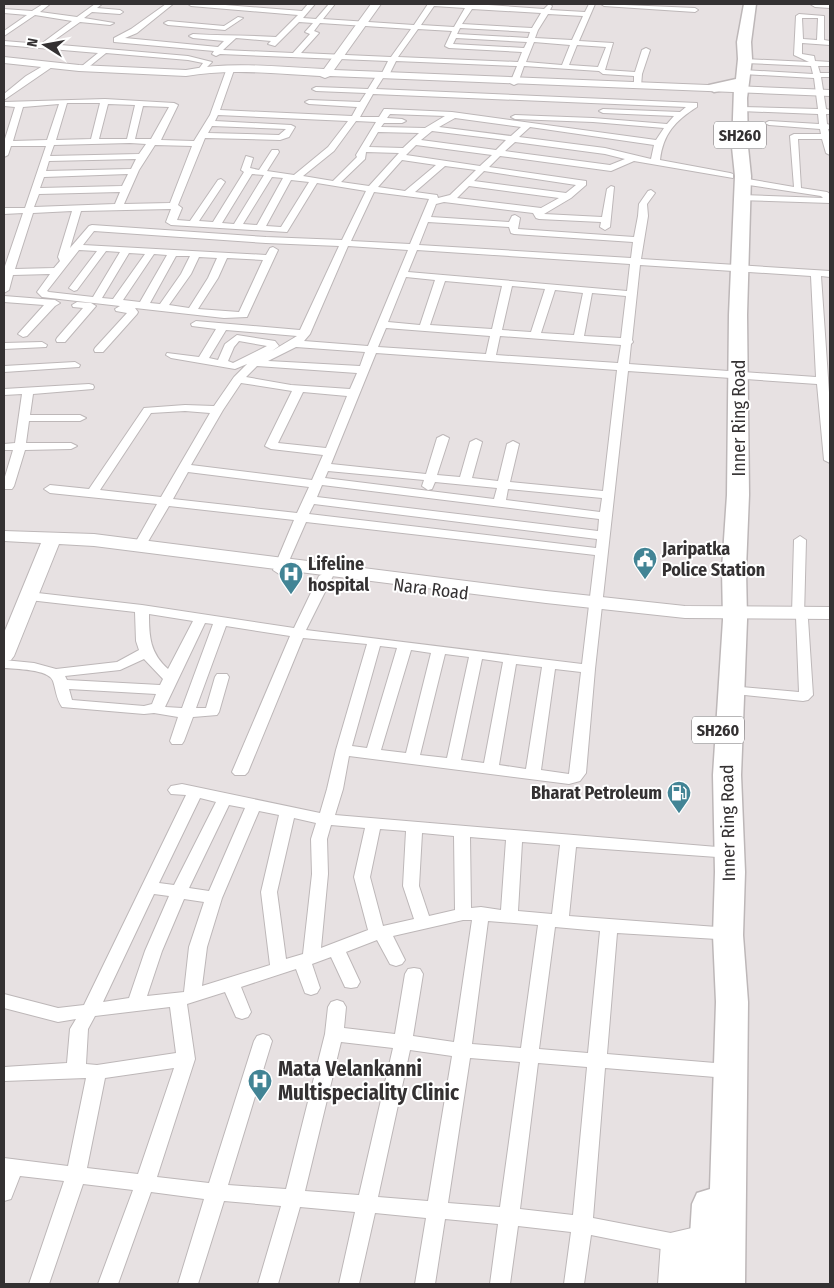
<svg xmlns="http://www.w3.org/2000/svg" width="834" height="1288" viewBox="0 0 834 1288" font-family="'Fira Sans Condensed',sans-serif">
	<rect width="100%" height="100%" fill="#e7e1e2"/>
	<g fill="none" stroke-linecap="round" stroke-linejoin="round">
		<defs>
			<path id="street" d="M43,4H50L40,12L77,17L95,4H102L97,8L120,10L123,12L120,14L92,12L84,18L114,23L110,25L80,22L49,44L188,56L212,62L202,72L198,70L203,63L188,60L106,53L85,70H82V66L98,53L4,45V41L41,44L72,21L35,15L4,36V31L27,15L4,13V9L32,11Z
				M166,4H173L137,33L125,38L218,47L224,41L193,38L189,36L193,34C221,36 247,35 276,37L298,15L191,6L188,4H213L302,11L308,4H315L303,18L316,19L329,4H335L323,19L414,25L428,4H474L544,9L549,4L552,6L550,10L585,12L589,4H595L579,41L613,43L605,70L635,72L642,50L646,48L650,50L642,74L641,86L634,84V76L603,74L599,71L524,66L518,83L514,85L510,83L517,66L396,61L389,75L385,77L381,75L388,61L220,54L216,56L212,54L214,51L114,42V38L131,29ZM434,6L465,8L454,27L421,25ZM472,9L541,13L532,28L462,24ZM548,14L583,16L572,40L535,38L538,30ZM299,22L313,23L305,32L310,34L293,53L223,50L236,38L271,41L268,44L275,46ZM320,23L411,29L391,57L301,53L319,33L314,31ZM460,28L530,32L528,38L457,34ZM418,29L452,31L445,46L449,48L522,52L518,62L398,57ZM456,38L527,42L524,48L453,44ZM534,42L570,45L562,65L526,62ZM577,45L606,47L598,67L569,65Z
				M601,4L695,8L698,10L695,12L604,6Z
				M799,14L824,16V40L830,41V45L802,43V54L814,56L815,61L830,62V66H818L820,73H830V77H821L826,109L830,110V114H826L827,124L830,125V129H828L830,135V155L826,153L822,139H798L801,188L827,192L830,194V203L738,200L737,198L741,195L823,198L821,196L742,184L738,181L742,178L794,187L790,136L794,134H821L820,129L769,125L765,123L769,121L819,124L818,114L741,111L737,109L741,107L818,109L814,78L743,74L739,72L743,70L813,74L811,66L745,63L741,61L745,59L809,62L794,55L796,16ZM802,18H818L817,40L803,39Z
				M238,17L243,18L225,30L168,25L164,23L168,21L224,26Z
				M48,63L55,65L4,100V94L26,76Z
				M227,68L234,70L220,110L352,116L357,107L309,104L305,102L309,100L360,102L366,93L316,91L312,89L316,87L368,89L376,76H379L383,78L376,89L697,103V107C675,121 663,134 660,160L730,173L733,174V178L634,161L611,171L500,156L489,167L586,181V185L571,198L544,214L602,217L607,189L611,186L614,187L610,227L605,230L600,227L601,222L539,219L536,218L533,213L444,202L436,204L431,217L509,222L512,216L515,215L520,218L518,229L634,237L638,216L639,204L648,191L651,190L655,193L647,204L648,216L641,259L830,271V277L821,276L830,407V463L824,460L817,384L628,371L595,669L586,773L580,781L569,784L349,756L343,789L335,815L717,847L723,848L725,852L723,856L717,857L576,847L569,916L717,927L723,929L725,933L723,937L717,939L617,933L607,1054L715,1063L721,1065L724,1070L721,1075L715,1077L605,1068L593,1218L676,1234L683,1237L686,1243L683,1249L676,1252L591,1235L584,1284H564L571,1232L518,1226L510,1284H490L498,1224L445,1219L435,1284H415L426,1218L375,1213L359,1284H339L355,1212L300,1207L278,1284H258L281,1206L224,1201L198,1284H178L204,1199L151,1192L118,1284H98L133,1190L83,1184L49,1284H29L64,1181L20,1176L11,1199L4,1201V1158L68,1166L86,1078L4,1081V1067L67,1063L70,1029L76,1019L58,1022L4,1008V994L58,1008L84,1005L186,795L171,794L168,790L171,786L182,784L320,813L327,789L336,750L367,644L303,638L248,772L245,775H235L232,772L290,636L226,626L196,708H206L215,677L217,674H227L229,677L219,712L217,715L193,717L184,741L182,744H172L170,741L178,717L154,713L144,714L62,707C56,698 56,690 53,681C49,669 15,669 4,668V660L34,663L56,669L117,662L139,650L136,641L135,612L29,600L24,599L22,596L24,593L29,592L142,605L294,628L319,576L326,572L333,576L306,630L582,664L595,555L306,522L285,570L279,574L273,570L294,520L169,506L146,545L140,549L134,545L157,504L50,493L44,489L50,485L89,489L144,408L185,405L214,406L234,377L247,364L235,369L171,358L166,355L167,353L199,357L216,329L192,326L191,324L196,321L300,330L339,246L266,243L94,231L83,245L266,255L270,248L273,247L278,250L247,317L224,318L135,308L138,312L137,314L103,352H95L94,350L95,348L127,313L116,311L115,309L120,306L42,297L37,292L50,274L13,275L9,290L4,293V269L23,213L4,214V208H25L46,146H11L8,155L4,157V142L15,107L4,106V102L105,99L174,103L178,105L161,140L194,141L210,115ZM373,94L686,107L680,112L603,109L599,111L603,113L674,116L667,124L593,118L515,115L511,117L515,119L593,122L664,128L656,140L452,112L387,109H384L379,117H360ZM67,103H100L91,139L56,140ZM59,104L47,140L13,141L23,107ZM108,104L135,105L127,139H99ZM143,106L169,107L151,139H135ZM390,114L445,116L425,128L381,127L384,123H402L406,121L402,119L387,118ZM218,115L348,121L328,147L294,175L267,171L279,152L278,150H272L259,170L250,168L253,158L246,156L241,170L244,172L213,222L199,221L225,182L221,179L218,180L190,221L177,220L182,208L178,205L205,138L280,140L289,137L295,127L291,125L215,121ZM455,118L521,127L511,136L439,127ZM356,121L376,122L356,155L357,157L333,181L303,176L334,151ZM212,126L286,129L279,135L208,133ZM530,127L654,145L651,159L605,148L519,137ZM432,131L506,140L496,150L421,140ZM378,132L419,133L403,148L369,147ZM515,142L605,154L625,159L610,165L505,151ZM130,143L146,144L139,154L50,156L54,145ZM155,145L192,146L170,203L124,204L139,170ZM416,145L492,155L480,166L406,155ZM366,152L399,153L369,186L341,182L365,159ZM136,159L131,169L46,171L49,161ZM402,160L436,165L405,191L378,187ZM445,166L476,170L450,195L438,198L437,195L415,192ZM484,171L576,185L566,193L474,181ZM128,174L122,186L40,188L44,177ZM252,174L264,175L234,224L222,223ZM272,177L283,178L257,225L243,224ZM291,180L309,182L281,227L266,226ZM317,183L366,191L342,240L266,237L92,225L89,226L70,248L81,211L171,209L166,222L171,225L287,232ZM469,186L559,198L541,208L457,198ZM120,192L115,204L34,207L39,194ZM374,192L429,199L410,244L351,241ZM72,211L58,257L60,261L54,268L15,269L33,213ZM428,222L509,227L511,233L514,234L633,242L631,258L419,245ZM348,246L408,250L368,346L304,341L310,334ZM79,250L97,251L69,288L74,291L77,290L106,251L120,252L93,297L49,292L47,291ZM417,250L630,264L627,291L408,272ZM129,253L145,254L113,299L102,298ZM154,254L167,255L140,302L123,300ZM176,256H190L181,274L160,304L150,303ZM199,257L217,258L208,278L189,308L169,305L191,274ZM227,258L263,260L239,312L198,309L218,278ZM640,265L811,276L816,377L629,364L631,344L633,342L632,340ZM406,277L435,280L420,325L388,322ZM445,281L502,286L492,329L430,325ZM512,286L545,289L531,332L502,330ZM555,290L583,293L574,335L541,333ZM592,293L626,296L621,338L584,336ZM386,328L490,336L486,354L378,347ZM226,330L297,336L272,351L279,346L275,341L237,335L225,344L218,360L209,358ZM500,336L621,345L618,363L496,355ZM239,341L267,346L233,363L228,361L234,347ZM296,347L365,352L360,366L268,361ZM376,353L617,370L603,491L510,482L519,444L513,441L507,444L498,481L472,478L482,442L476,439L470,442L460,477L437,475L449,438L443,435L437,438L426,474L331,464ZM257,366L357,373L350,389L291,385L246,377ZM241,383L292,391L265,446L271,449L323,455L312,480L191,465L223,410ZM303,392L347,396L326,448L278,443ZM185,411L210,413L161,497L100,490L151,413ZM328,471L424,480L422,486L428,490L432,489L435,482L497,488L494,499L325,478ZM188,472L309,487L297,513L173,499ZM322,485L599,519L598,531L317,497ZM508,489L602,498L600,512L506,500ZM314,504L597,539L596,548L309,514ZM149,614L193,621L168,669C150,653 149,637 149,614ZM205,623L213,624L182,708L165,707ZM380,646L397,648L367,748L352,746ZM411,650L431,653L406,753L381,750ZM445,654L469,657L447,758L420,755ZM144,659L163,679L160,685L67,680L65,676L120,670ZM482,659L503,662L484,763L461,760ZM516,664L542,667L526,769L499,765ZM555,669L581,672L569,774L541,770ZM69,689L156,694L152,704L144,706L72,700ZM200,798L216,802L174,885L159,883ZM229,805L245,808L209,891L189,888ZM259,811L279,815L261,892L270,965L202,986L207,947L222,898ZM294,818L316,823L311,839L312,874L303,954L286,959L277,892ZM331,825L365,828L354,877L368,930L321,948L328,874L327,839ZM380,829L406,831L403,886L414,919L383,926L370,877ZM422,833L454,836L455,910L429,916L419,886ZM470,837L506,840L501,910L481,907L471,908ZM522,842L560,845L552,914L518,911ZM154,894L169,896L145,951L129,998L103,1002ZM184,899L204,902L189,947L184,992L147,996L162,951ZM463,920H472L454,1042L413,1036L423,974L420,969L414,968L408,969L405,974L395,1034L344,1028L346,1007L343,1002L337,1000L331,1002L328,1007L325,1034L286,1189L228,1185L272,1041L269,1036L263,1034L257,1036L254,1041L209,1183L157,1177L195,1059L187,1004L225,992L236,1017L242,1019L248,1017L251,1012L241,987L296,969L305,993L311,995L317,993L320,988L312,964L331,957L345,987L351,988L357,987L360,982L346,952L377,940L390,964L396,966L402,964L405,960L393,936ZM488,921L538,925L521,1048L472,1044ZM555,927L600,931L588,1053L539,1049ZM170,1007L176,1053L97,1065L86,1064L88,1029L95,1016ZM341,1042L393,1048L359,1195L305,1191ZM410,1050L452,1056L428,1201L378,1197ZM470,1058L520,1062L500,1207L448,1203ZM538,1063L587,1067L573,1215L520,1209ZM174,1068L138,1174L87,1168L105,1078Z
				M4,296L55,300L60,303L55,306L27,336L23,337L18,334L44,305L4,302Z
				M77,302L91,303L96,306L65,342H57L56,340L57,338L83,308L73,307L72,305Z
				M42,342L47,345L46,347L4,349V343Z
				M75,362L80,365L79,367L4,372V366Z
				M89,384L93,385L94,387L93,389L33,394L30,415H80L86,418L80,421H29L26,443H71L77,446L71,449L25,450L14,486L12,489H4V480L13,450H4V444L15,443L22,394L4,395V389Z
				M800,536L806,540L804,616L808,619L813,695L808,700L803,701L725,693L723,690L725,687L730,686L799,692L796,617L792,614L794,540Z"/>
			<path id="secondary" d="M371,4H381L334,70L830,90V96L330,76L325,78L320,76C276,74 230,68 186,76L79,71L4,63V57L79,65L186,70C231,61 278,67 324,69Z
				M810,4H830V8L815,7Z
				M4,531L94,534L546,591L685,606L830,607V619L685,618L546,603L94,546L59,544L14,656L11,660L4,662V633L41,543L4,541Z
				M709,1224L719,1228L724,1237L719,1246L690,1253L688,1284H658L661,1243L666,1234Z"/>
			<path id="highway" d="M744,4H756L751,42L752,59L747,98L748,147L751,176L747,315L749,495L746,569L747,620L741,775L745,872L743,935L748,1002L745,1284H687L692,1204L697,1193L710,1189L716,1002L713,935L715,872L713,775L723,620L722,569L727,495L729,315L735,176L732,147L734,88L714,92L707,88L709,85L736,79L738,59L737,42Z"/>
		</defs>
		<!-- street casing -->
		<use href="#street" stroke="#bdb7b8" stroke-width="2"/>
		<!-- secondary casing -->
		<use href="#secondary" stroke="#bdb7b8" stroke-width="2"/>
		<!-- highway casing -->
		<use href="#highway" stroke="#bdb7b8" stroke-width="3"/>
		<!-- street -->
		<use href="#street" fill="#fff" fill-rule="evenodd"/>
		<!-- secondary -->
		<use href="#secondary" fill="#fff" fill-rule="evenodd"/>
		<!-- highway -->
		<use href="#highway" fill="#fff" fill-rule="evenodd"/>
	</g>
	<!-- icons -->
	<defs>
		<symbol id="civic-pin" viewBox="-11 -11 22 30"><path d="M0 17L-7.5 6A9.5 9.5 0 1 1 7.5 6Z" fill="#428495" stroke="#fff"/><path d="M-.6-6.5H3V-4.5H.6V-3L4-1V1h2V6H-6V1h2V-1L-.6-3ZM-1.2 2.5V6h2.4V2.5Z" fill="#fff"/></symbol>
		<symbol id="hospital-pin" viewBox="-11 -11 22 30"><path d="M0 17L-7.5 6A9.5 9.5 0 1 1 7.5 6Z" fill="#428495" stroke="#fff"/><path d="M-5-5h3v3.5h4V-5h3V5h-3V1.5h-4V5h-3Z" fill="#fff"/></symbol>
		<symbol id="fuel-pin" viewBox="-11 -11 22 30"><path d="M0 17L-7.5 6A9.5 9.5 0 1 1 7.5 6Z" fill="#428495" stroke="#fff"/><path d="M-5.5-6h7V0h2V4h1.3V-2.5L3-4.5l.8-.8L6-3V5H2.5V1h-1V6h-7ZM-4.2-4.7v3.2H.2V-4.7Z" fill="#fff"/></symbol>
	</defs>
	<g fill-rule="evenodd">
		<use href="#civic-pin" x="631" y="545" width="28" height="38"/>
		<use href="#hospital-pin" x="277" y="560" width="28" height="38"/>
		<use href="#fuel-pin" x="665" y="779" width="28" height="38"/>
		<use href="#hospital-pin" x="246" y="1067" width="28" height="38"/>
	</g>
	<g text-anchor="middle" stroke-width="4" stroke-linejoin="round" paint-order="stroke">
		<!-- shield labels -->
		<g fill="#fff" stroke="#716f70" stroke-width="1">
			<rect x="714" y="121.5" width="52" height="27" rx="4"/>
			<rect x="692" y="716.5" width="52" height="27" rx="4"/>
		</g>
		<g font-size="16" font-weight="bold" fill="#343132">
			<text x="740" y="141">SH260</text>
			<text x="718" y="736">SH260</text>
		</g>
		<!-- street labels -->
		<g font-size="18" fill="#343132" stroke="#fff">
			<text transform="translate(739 418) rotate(-90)" y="6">Inner Ring Road</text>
			<text transform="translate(431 589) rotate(7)" y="6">Nara Road</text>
			<text transform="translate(728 823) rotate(-91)" y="6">Inner Ring Road</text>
		</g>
		<!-- poi labels -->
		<g font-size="18" font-weight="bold" fill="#343132" stroke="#fff" text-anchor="start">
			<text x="662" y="555">Jaripatka<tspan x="662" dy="21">Police Station</tspan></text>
			<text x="308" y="570">Lifeline<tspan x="308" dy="21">hospital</tspan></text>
			<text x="662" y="799" text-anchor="end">Bharat Petroleum</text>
		</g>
		<!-- near-poi labels -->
		<g font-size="21" font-weight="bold" fill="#343132" stroke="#fff" text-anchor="start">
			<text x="278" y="1076">Mata Velankanni<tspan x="278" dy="24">Multispeciality Clinic</tspan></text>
		</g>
	</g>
	<!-- border -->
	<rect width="834" height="1288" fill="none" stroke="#343132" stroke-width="10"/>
	<!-- north arrow -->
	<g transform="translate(45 45) rotate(281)" stroke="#ffffff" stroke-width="4" paint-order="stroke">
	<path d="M0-4L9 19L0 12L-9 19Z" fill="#343132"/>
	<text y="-8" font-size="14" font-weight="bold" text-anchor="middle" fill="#343132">N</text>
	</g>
</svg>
